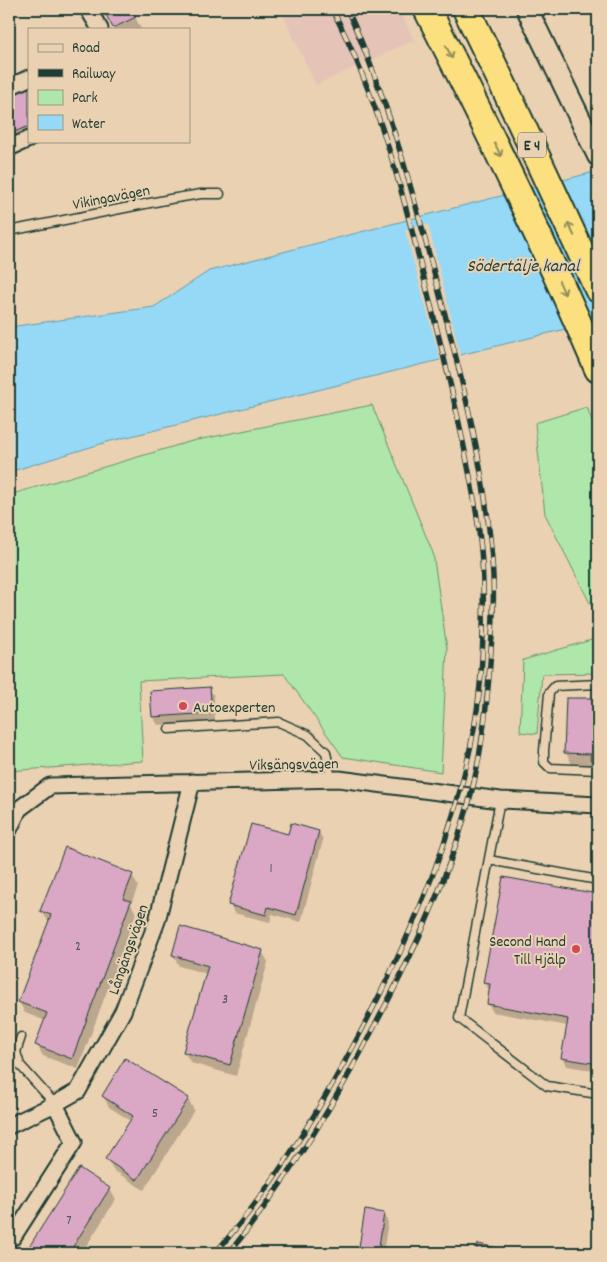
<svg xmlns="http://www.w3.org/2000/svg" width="607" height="1262" viewBox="0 0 607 1262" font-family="Dekko,sans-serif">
	<rect width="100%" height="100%" fill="#ead1b2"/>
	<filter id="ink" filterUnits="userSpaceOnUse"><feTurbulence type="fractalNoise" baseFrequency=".02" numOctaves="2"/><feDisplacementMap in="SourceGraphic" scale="10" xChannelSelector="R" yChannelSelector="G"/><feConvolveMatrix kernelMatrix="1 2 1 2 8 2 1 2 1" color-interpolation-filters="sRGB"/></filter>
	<g filter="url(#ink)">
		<!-- built -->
		<path fill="#e5c4b7" d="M280,9H399L414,40L316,85Z"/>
		<!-- green -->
		<path fill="#afe6a9" stroke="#67926e" d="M372,405L433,553L447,649L441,772L343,757L284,674L139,681L143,761L9,771V495L192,441Z
			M587,407L598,439V619L545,514L535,423Z
			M598,638V673L542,674L537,734L520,732L523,660Z"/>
		<!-- water -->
		<path fill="#95d9f7" stroke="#669ba9" d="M598,171V321L107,442L9,472V327L154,307L209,271Z"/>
		<!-- pier -->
		<path fill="#ead1b2" d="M428,224L461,357L441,363L405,230Z"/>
		<!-- shadow -->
		<path fill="#0003" d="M105,9H131L141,29H115Z
			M29,87V139L9,147V94Z
			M209,688L214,696L215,721L158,725L153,717Z
			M567,699L598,700V771L574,768L566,753Z
			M319,832L323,840L301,922L272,914L270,922L234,913L230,905L289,836Z
			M132,875L138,886L131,904L136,913L78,1069L43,1056L37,1045L46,1021L25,1013L19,1002L49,922L41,911Z
			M504,878L598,895V1071L567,1066L562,1058L568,1026L493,1012L488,1004L490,991L484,983Z
			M262,951L268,962L236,1076L191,1063L184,1052L207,974L179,966L173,955Z
			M103,1096L188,1099L194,1110L144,1190L113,1170L107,1159L131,1121L109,1107Z
			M109,1189L116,1199L82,1253H30L29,1250Z
			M366,1212L383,1214L388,1222L383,1253H359Z"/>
		<!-- building -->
		<path fill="#daa7c4" stroke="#1f3d34" d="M103,9H131L136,17L113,28Z
			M29,85V126L9,134V93Z
			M210,687L212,713L152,717L150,691Z
			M566,698H598V760H590L591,754L564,753Z
			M291,823L319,831L296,915L268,907L266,915L228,905L251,824L288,834Z
			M65,847L133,874L123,899L131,901L72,1059L35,1045L47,1013L18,1002L51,915L40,911Z
			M503,877L598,894V1064L561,1058L568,1019L487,1004L490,984L483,983Z
			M180,926L263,950L230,1065L183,1052L208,966L172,955Z
			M125,1058L189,1098L137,1180L105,1159L133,1116L102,1096Z
			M79,1168L110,1188L69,1253H32L27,1250Z
			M365,1210L384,1213L378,1253H358Z
			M478,1244L522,1253H476Z"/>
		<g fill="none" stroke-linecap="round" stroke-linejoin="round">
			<defs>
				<path id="service" d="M9,231L170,199L201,194H220
					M598,684L555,686L549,693L544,751V762L550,768L598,770
					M169,729L279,722L308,735L326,752L331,779
					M500,800L459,1018L547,1086L598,1094
					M489,860L598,880
					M21,1037L16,1052L20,1065L55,1104"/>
				<path id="minor" d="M88,9L100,29
					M9,87L29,78
					M9,148L29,139
					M9,830L19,809L50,786L339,779L500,800L598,805
					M9,1126L55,1104
					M13,1237L74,1142L55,1104L78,1091L123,1011L157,921L192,782"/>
				<path id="secondary" d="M527,9L598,156"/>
				<path id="motorway" d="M427,9C487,127 546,247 598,369
					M466,9L506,91L598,289"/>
			</defs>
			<!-- service casing -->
			<use href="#service" stroke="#1f3d34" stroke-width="11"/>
			<!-- minor casing -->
			<use href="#minor" stroke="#1f3d34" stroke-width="19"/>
			<!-- secondary casing -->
			<use href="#secondary" stroke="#1f3d34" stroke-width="24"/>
			<!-- motorway casing -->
			<use href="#motorway" stroke="#1f3d34" stroke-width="30"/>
			<!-- service -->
			<use href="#service" stroke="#ead1b2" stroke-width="8"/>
			<!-- minor -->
			<use href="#minor" stroke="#ead1b2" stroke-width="15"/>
			<!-- secondary -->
			<use href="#secondary" stroke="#ead1b2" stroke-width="20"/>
			<!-- motorway -->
			<use href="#motorway" stroke="#fce080" stroke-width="26"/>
			<defs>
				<path id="rail" d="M215,1253C277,1183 325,1101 368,1018C416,924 457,828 475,723C483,677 484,629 483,583C482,534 472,485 462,437C452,389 440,341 428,294C404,197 379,98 332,9
					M229,1253C285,1183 332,1109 373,1029C415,951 453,869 474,782C484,738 488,694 491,650C493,625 494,600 493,576C488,479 463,382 438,288C413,193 388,98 347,9"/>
			</defs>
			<!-- rail casing -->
			<use href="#rail" stroke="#1f3d34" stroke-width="5.5"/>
			<!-- rail -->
			<use href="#rail" stroke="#ead1b2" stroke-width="4" stroke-dasharray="11" stroke-linecap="butt"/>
		</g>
		<!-- one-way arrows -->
		<defs><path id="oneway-shaft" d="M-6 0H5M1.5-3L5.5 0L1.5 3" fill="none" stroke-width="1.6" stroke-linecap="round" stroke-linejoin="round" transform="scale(1.25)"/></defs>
		<g stroke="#8e8e5a">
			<use href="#oneway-shaft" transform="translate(449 52) rotate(63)"/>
			<use href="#oneway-shaft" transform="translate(498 150) rotate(65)"/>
			<use href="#oneway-shaft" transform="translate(571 229) rotate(-115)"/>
			<use href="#oneway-shaft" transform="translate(562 288) rotate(66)"/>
		</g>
	</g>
	<!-- markers -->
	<g fill="#d1495b" stroke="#ead1b2" stroke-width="2">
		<circle cx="183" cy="706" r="5"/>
		<circle cx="576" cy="949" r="5"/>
	</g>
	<g text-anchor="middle" stroke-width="4" stroke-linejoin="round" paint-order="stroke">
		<!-- number labels -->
		<g font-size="14" fill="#4e5858">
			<text x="271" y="872">1</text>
			<text x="78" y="950">2</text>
			<text x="225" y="1003">3</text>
			<text x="155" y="1117">5</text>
			<text x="69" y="1224">7</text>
		</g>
		<!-- shield labels -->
		<rect fill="#ead1b2" stroke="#5c695a" stroke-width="1" x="518" y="132.5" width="28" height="25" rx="4"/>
		<g font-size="15" font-weight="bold" fill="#1f3d34">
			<text x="532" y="150">E 4</text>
		</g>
		<!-- street labels -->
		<g font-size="16" fill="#1f3d34" stroke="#ead1b2">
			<text transform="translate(111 196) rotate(-11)" y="6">Vikingavägen</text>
			<text transform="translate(294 763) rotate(-1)" y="6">Viksängsvägen</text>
			<text transform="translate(127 949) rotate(-71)" y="6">Långängsvägen</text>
		</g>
		<!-- poi labels -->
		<g font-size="16" fill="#1f3d34" stroke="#ead1b2" text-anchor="start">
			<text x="193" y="712">Autoexperten</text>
			<text x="566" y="946" text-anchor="end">Second Hand<tspan x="566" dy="18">Till Hjälp</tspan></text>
		</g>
		<!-- water labels -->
		<g font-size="18" font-style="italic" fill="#25453e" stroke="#ead1b2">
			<text x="523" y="271">Södertälje kanal</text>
		</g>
	</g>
	<!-- margin -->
	<rect width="607" height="1262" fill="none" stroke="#ead1b2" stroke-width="30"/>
	<rect x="15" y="15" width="577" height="1232" fill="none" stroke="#1f3d34" stroke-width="2" filter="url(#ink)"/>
	<!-- legend -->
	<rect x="28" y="28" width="162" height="115" fill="#ead1b2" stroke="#999680"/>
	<rect x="38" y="44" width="25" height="8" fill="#ead1b2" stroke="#999680"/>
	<text x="72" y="52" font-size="15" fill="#1f3d34">Road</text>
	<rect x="38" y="69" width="25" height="8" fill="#1f3d34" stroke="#999680"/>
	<text x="72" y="78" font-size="15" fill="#1f3d34">Railway</text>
	<rect x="38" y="90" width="25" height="15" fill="#afe6a9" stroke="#999680"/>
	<text x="72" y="102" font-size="15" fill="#1f3d34">Park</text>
	<rect x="38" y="115" width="25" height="15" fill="#95d9f7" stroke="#999680"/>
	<text x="72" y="128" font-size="15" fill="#1f3d34">Water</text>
</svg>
